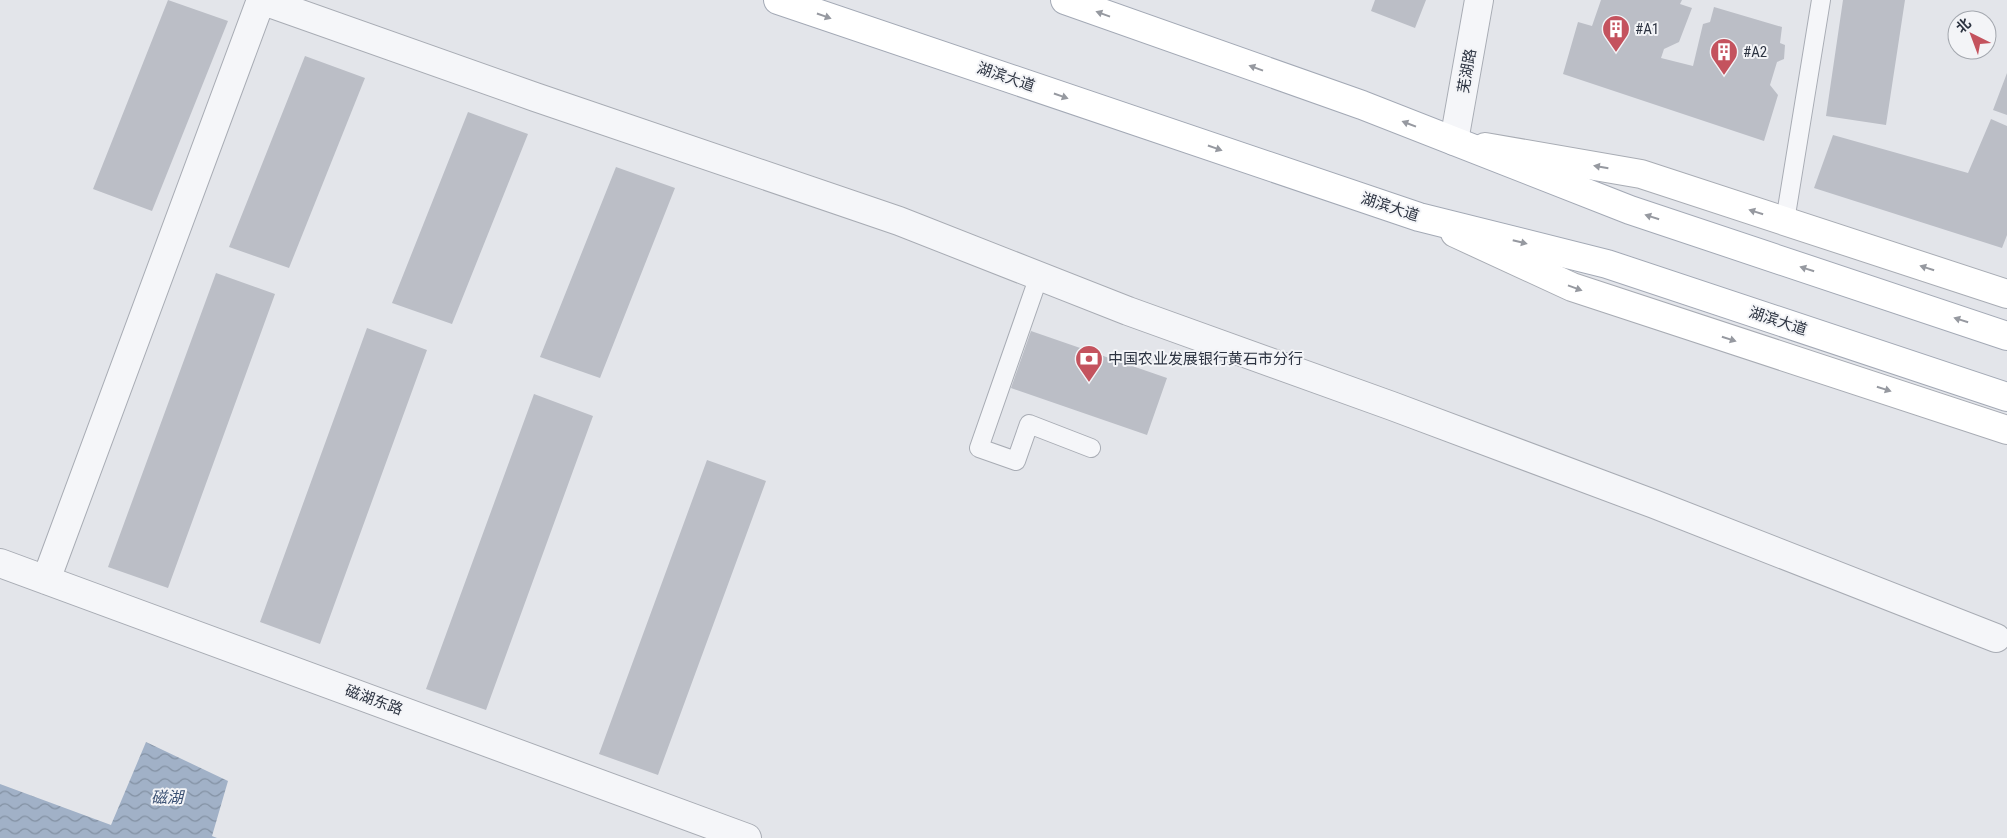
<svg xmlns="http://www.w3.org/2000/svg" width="2007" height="838" viewBox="0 0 2007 838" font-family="'Roboto Condensed','Noto Sans SC',sans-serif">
	<defs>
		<pattern id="water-waves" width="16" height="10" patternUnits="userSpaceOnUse" patternTransform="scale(1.25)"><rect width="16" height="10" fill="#a1b1c7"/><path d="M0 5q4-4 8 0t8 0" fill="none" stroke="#8391a3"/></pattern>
	</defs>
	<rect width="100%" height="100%" fill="#e3e5ea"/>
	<!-- water -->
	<path fill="url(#water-waves)" d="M146,742L228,781L212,836L217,838H0V784L111,825Z"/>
	<!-- building -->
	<path fill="#bbbec6" d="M168,0L228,21L152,211L93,189Z
		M1375,0H1426L1415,28L1371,11Z
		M1601,0H1682L1680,4L1692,8L1679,42L1664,49L1661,58L1693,66L1703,24L1710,22L1714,7L1782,27L1780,43L1785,45L1784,59L1777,62L1770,85L1778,95L1764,141L1563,74L1578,22L1592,26Z
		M1843,0H1905L1886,125L1826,116Z
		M305,56L365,78L289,268L229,247Z
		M2007,73V115L1993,110Z
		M468,112L528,134L452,324L392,303Z
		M1991,119L2007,126V235L2002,248L1814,188L1833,135L1968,173Z
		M616,167L675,188L600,378L540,357Z
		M216,273L275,294L168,588L108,567Z
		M367,328L427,350L320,644L260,622Z
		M1031,331L1167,378L1147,435L1011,388Z
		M534,394L593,416L486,710L426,689Z
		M707,460L766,481L658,775L599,754Z"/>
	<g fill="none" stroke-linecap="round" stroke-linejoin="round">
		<defs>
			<path id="service" d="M1785,221L1821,0
				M1039,276L979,448L1016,461L1029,424L1091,448"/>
			<path id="minor" d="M261,0L535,97L899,221L1128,311L1392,406L1654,504L1996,638
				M0,563L747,838
				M46,580L261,0"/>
			<path id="tertiary" d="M1454,141L1479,0"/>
			<path id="secondary" d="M1485,147L1641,174L2007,294
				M1455,233L1572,287L2007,430"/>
			<path id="primary" d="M778,0L1419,217L1607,264L2007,397
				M1065,0L1362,105L1630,210L2007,336"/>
		</defs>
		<!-- service casing -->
		<use href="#service" stroke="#a8acb4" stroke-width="20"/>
		<!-- minor casing -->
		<use href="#minor" stroke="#a8acb4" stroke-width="30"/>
		<!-- tertiary casing -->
		<use href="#tertiary" stroke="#a8acb4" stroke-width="30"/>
		<!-- secondary casing -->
		<use href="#secondary" stroke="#a8acb4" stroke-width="30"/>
		<!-- primary casing -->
		<use href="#primary" stroke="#a3a9b5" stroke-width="30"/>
		<!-- service -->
		<use href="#service" stroke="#f5f6f9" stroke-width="18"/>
		<!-- minor -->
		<use href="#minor" stroke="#f5f6f9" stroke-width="28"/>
		<!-- tertiary -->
		<use href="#tertiary" stroke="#f5f6f9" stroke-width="28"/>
		<!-- secondary -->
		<use href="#secondary" stroke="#fff" stroke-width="28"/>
		<!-- primary -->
		<use href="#primary" stroke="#fff" stroke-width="28"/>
	</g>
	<!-- one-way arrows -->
	<defs><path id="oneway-solid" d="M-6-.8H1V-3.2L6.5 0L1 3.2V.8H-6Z" transform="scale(1.25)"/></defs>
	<g fill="#9699a0">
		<use href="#oneway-solid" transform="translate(1103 14) rotate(-160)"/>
		<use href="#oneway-solid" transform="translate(824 16) rotate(19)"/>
		<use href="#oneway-solid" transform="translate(1256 68) rotate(-160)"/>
		<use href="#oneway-solid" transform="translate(1061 96) rotate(19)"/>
		<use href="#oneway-solid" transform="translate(1409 124) rotate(-159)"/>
		<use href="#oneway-solid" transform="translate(1215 148) rotate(19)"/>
		<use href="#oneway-solid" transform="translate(1601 167) rotate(-170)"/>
		<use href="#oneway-solid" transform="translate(1756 212) rotate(-162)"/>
		<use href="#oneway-solid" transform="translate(1652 217) rotate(-162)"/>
		<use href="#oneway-solid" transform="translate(1520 242) rotate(14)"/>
		<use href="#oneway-solid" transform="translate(1927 268) rotate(-162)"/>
		<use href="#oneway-solid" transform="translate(1807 269) rotate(-162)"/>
		<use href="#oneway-solid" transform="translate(1575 288) rotate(20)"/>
		<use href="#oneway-solid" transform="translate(1961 320) rotate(-162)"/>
		<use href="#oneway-solid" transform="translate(1729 339) rotate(18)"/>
		<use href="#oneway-solid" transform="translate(1884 389) rotate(18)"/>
	</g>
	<!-- icons -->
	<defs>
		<symbol id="building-pin" viewBox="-11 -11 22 30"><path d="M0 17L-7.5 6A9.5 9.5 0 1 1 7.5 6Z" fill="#c4535e" stroke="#f3f4f7"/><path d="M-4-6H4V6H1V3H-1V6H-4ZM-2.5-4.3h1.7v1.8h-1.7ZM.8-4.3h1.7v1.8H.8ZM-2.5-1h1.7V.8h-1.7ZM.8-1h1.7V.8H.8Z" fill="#fff"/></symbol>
		<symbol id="bank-pin" viewBox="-11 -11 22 30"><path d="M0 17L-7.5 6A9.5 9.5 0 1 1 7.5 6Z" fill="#c4535e" stroke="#f3f4f7"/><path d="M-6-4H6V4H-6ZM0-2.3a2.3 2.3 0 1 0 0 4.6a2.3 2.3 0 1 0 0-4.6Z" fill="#fff"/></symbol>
	</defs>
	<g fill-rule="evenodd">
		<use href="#building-pin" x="1600" y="13" width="32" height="43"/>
		<use href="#building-pin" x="1708" y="36" width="32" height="43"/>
		<use href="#bank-pin" x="1073" y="343" width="32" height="43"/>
	</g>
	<g text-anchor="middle" stroke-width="4" stroke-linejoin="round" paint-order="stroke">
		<!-- poi labels -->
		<g font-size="15" fill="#2c3341" stroke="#f3f4f7" text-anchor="start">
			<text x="1635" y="34">#A1</text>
			<text x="1743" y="57">#A2</text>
			<text x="1108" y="364">中国农业发展银行黄石市分行</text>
		</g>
		<!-- street labels -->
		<g font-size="15" fill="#2c3341" stroke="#f3f4f7">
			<text transform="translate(1467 71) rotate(-80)" y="5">芜湖路</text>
			<text transform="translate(1006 77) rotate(19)" y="5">湖滨大道</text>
			<text transform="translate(1390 207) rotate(18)" y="5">湖滨大道</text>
			<text transform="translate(1778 321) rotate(18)" y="5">湖滨大道</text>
			<text transform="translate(374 700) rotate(20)" y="5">磁湖东路</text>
		</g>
		<!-- water labels -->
		<g font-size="16" font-style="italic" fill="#394f72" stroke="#f3f4f7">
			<text x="167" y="803">磁湖</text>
		</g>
	</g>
	<!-- north arrow -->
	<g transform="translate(1972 35) rotate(318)"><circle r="24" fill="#f3f4f7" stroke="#a3a7ae"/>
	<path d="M0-4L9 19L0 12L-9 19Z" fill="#c4535e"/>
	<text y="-8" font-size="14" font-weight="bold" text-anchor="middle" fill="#2c3341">北</text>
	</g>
</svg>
